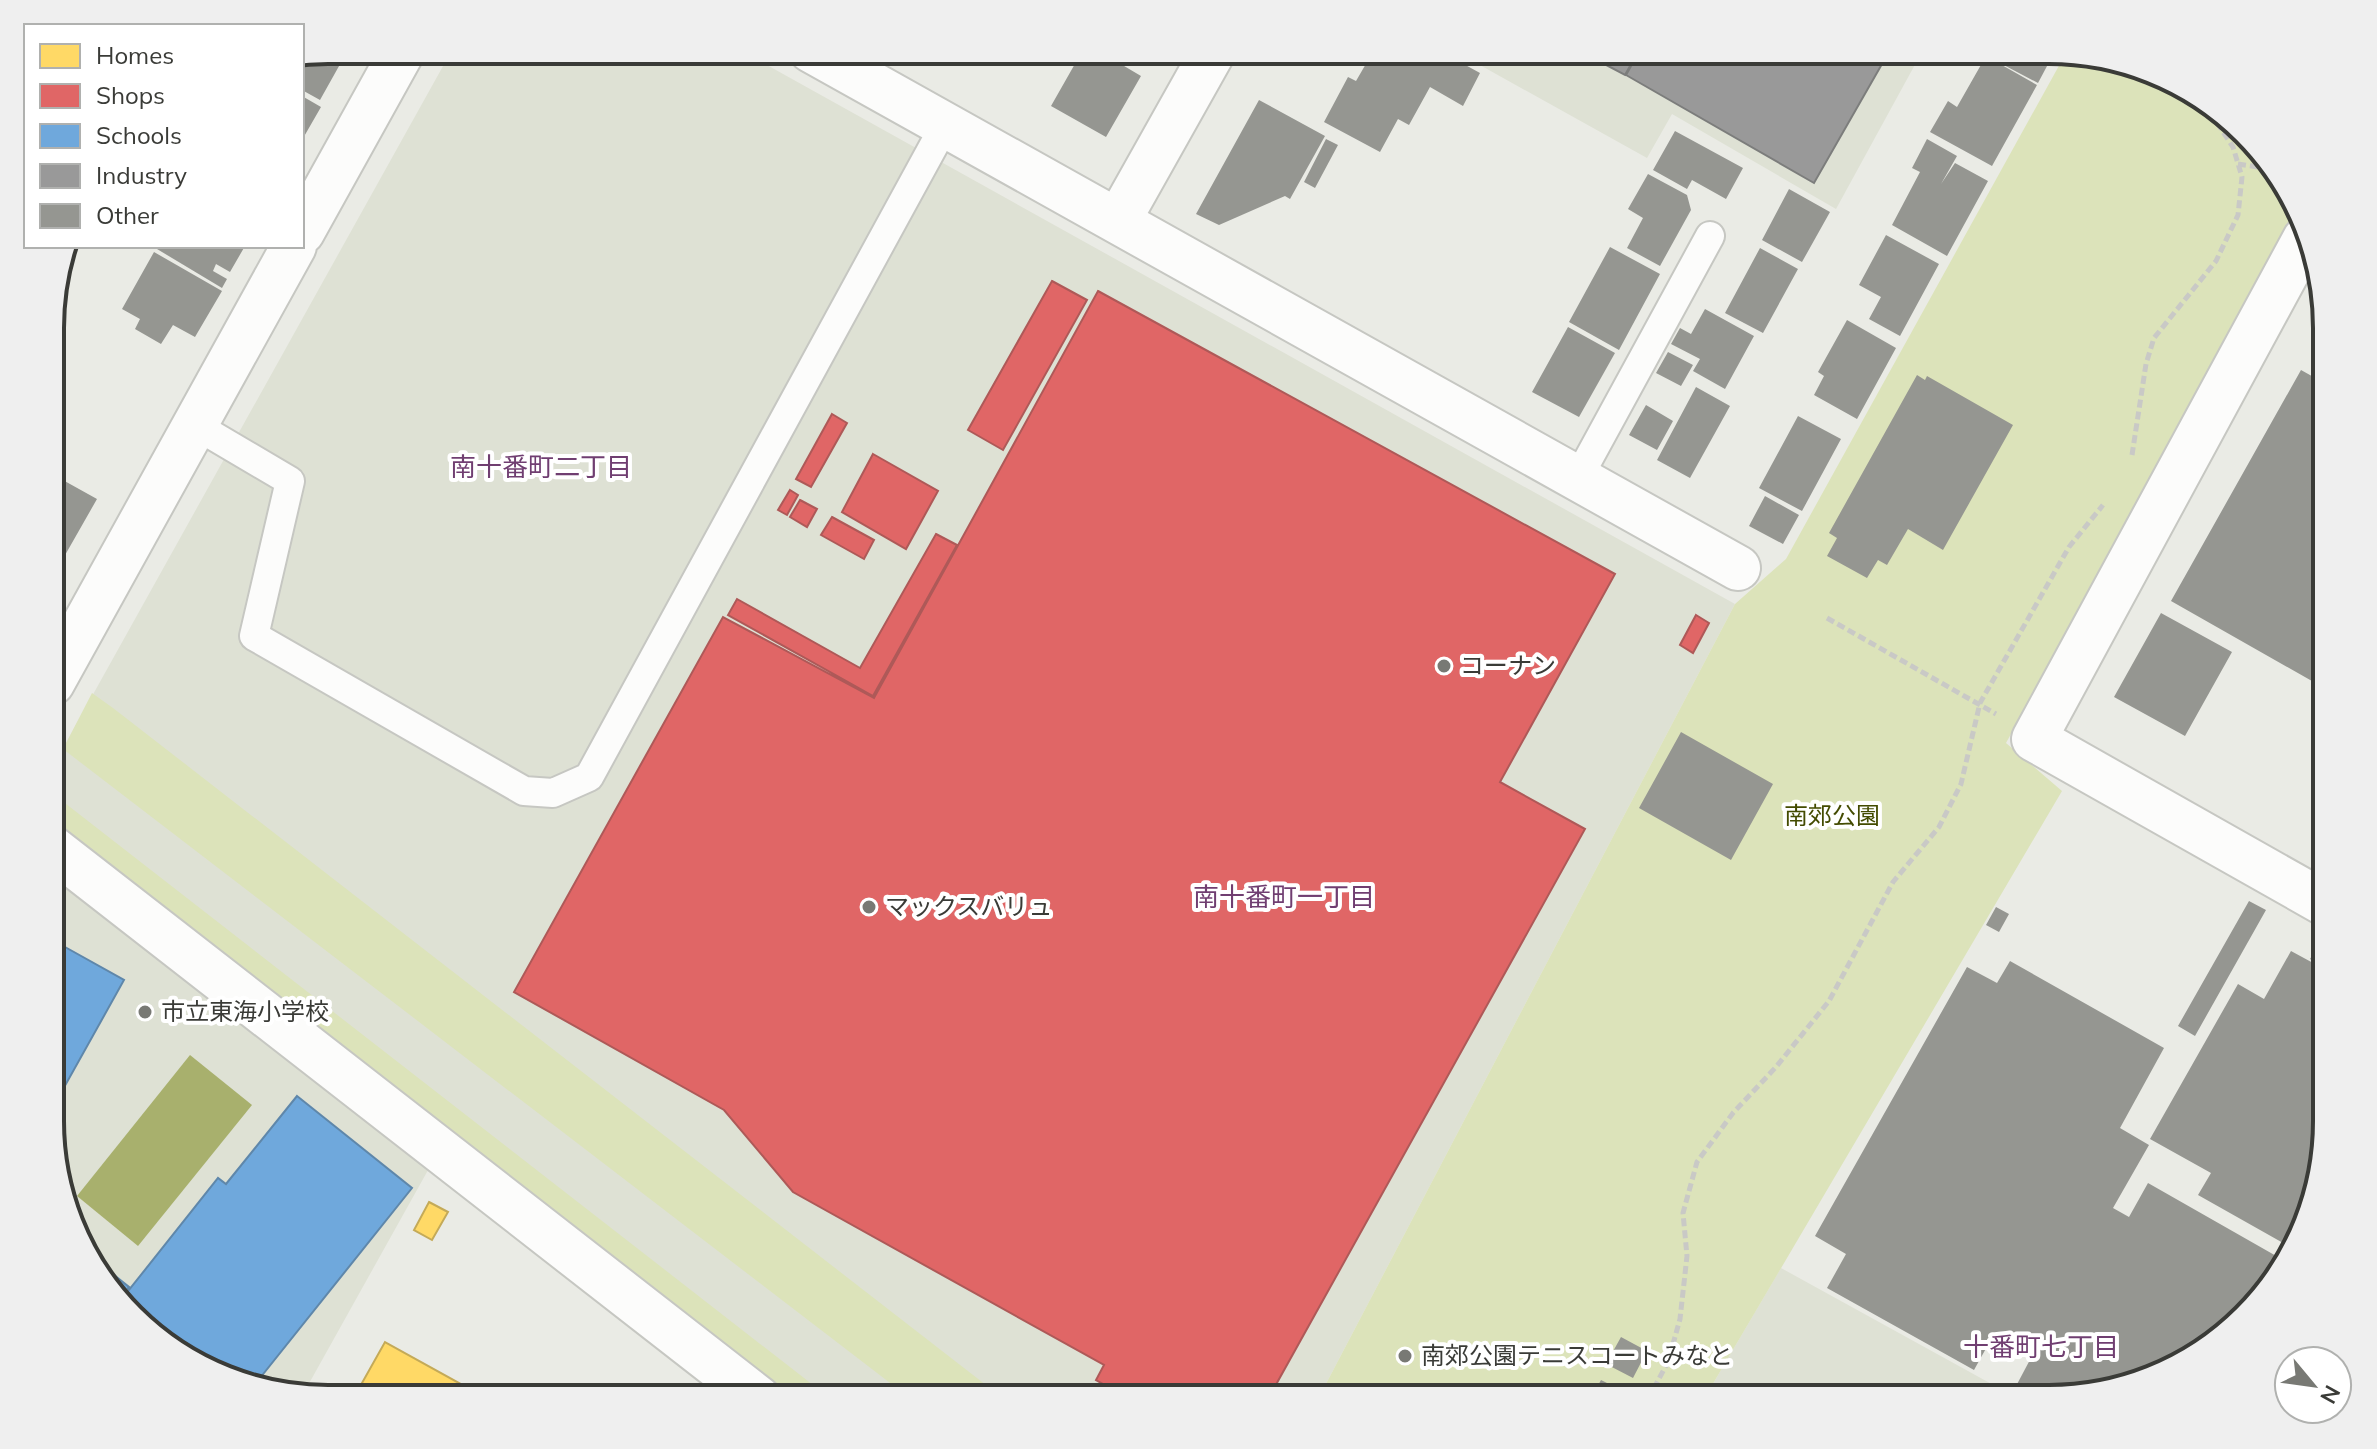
<svg xmlns="http://www.w3.org/2000/svg" width="2377" height="1449" viewBox="0 0 2377 1449" font-family="Mulish,'Noto Sans JP',sans-serif">
	<rect width="100%" height="100%" fill="#eaebe5"/>
	<!-- built -->
	<path fill="#dee1d4" d="M452,50H740L1735,604L1318,1399H790L52,831V768Z
		M1453,50H1923L1836,209L1672,114L1647,158Z
		M52,867L432,1163L302,1396L256,1389L174,1352L97,1275L52,1157Z
		M1781,1268L2017,1398L1704,1399Z"/>
	<!-- green -->
	<path fill="#dce3ba" d="M2066,53L2138,65L2203,97L2289,189L2297,212L2006,743L2062,791L1704,1399H1318L1735,604L1786,559Z
		M92,693L113,708L1004,1399H911L63,749Z
		M52,793L831,1399H790L52,831Z"/>
	<!-- water -->
	<path fill="#a8b06d" d="M190,1055L252,1105L138,1246L77,1196Z"/>
	<!-- homes -->
	<path fill="#ffd966" stroke="#c4aa58" stroke-width="2" d="M429,1202L448,1212L432,1240L414,1230Z
		M385,1342L488,1399H353Z"/>
	<!-- shops -->
	<path fill="#e06666" stroke="#ae5958" stroke-width="2" d="M1052,281L1087,300L1003,450L968,430Z
		M1098,291L1615,574L1500,782L1585,829L1268,1399H1164L1159,1396L1158,1399H1130L1096,1380L1104,1365L793,1192L724,1110L514,992L723,617L874,698Z
		M832,414L847,423L811,487L796,479Z
		M873,454L938,491L906,549L842,512Z
		M790,490L798,495L787,515L778,510Z
		M800,500L817,509L807,527L790,517Z
		M832,517L874,540L864,559L821,535Z
		M936,534L957,545L873,696L728,615L737,599L860,668Z
		M1696,615L1709,623L1693,653L1680,645Z"/>
	<!-- schools -->
	<path fill="#6fa8dc" stroke="#5f87aa" stroke-width="2" d="M56,942L124,980L52,1109V949Z
		M297,1096L412,1188L252,1388L174,1352L121,1300L218,1178L226,1184Z
		M89,1255L129,1287L120,1298L97,1275Z"/>
	<!-- industry -->
	<path fill="#999" stroke="#7c7d7c" stroke-width="2" d="M1598,50H1639L1625,75L1593,58Z
		M1640,50H1890L1814,183L1626,75Z"/>
	<!-- building -->
	<path fill="#959691" d="M328,50H348L320,100L302,90V55Z
		M1075,50H1097L1141,76L1106,137L1051,106L1080,55L1074,52Z
		M1374,50H1438L1480,73L1463,106L1430,87L1409,125L1398,119L1380,152L1324,122L1348,77L1356,81Z
		M1985,50H2049L2055,51L2038,83L1983,54Z
		M1986,56L2037,85L1992,166L1930,132L1948,101L1957,107Z
		M302,96L321,107L302,140Z
		M1259,100L1325,136L1290,199L1285,196L1219,225L1196,214Z
		M1675,131L1743,168L1726,199L1692,180L1687,189L1653,170Z
		M1326,139L1338,145L1315,188L1304,182Z
		M1927,139L1957,156L1941,184L1955,163L1988,181L1947,256L1892,225L1920,172L1912,168Z
		M1648,174L1687,195L1691,210L1660,266L1627,248L1643,218L1628,209Z
		M1789,189L1830,212L1802,262L1762,240Z
		M1886,235L1939,264L1900,336L1869,319L1881,297L1859,285Z
		M152,246H245L230,272L216,264L213,271L227,279L222,288Z
		M1610,247L1660,274L1619,350L1569,322Z
		M1760,248L1798,269L1763,333L1725,313Z
		M154,252L222,291L195,337L173,325L161,344L135,329L140,319L122,309Z
		M1705,309L1754,336L1725,389L1693,371L1700,359L1671,344L1680,328L1691,334Z
		M1847,320L1896,348L1857,419L1814,395L1824,376L1818,372Z
		M1568,327L1615,353L1579,417L1532,392Z
		M1668,352L1693,365L1681,386L1656,373Z
		M2301,370L2326,384V689L2171,601Z
		M1917,375L1925,380L1927,376L2013,425L1943,550L1908,529L1887,565L1878,560L1867,578L1827,556L1837,538L1829,533Z
		M1696,387L1730,406L1690,478L1657,460Z
		M1646,405L1673,421L1657,450L1629,435Z
		M1798,416L1841,439L1802,511L1759,488Z
		M52,474L97,499L52,578Z
		M1765,496L1799,515L1783,544L1749,526Z
		M2161,613L2232,652L2185,736L2114,697Z
		M1681,732L1773,784L1731,860L1639,808Z
		M2249,901L2266,910L2195,1036L2178,1026Z
		M1996,907L2009,914L1999,932L1986,925Z
		M2322,939L2326,942V969L2310,959Z
		M2291,951L2326,970V1139L2290,1247L2198,1195L2211,1173L2150,1139L2238,984L2264,999Z
		M2010,961L2164,1048L2120,1128L2149,1145L2113,1208L2129,1217L2148,1183L2285,1261L2280,1275L2187,1362L2067,1398H2033L2015,1388L2032,1356L1994,1334L1974,1370L1827,1288L1846,1254L1815,1236L1967,967L1997,983Z
		M1621,1337L1647,1351L1633,1378L1606,1364Z
		M1601,1380L1619,1389L1613,1399L1595,1391Z"/>
	<g fill="none" stroke-linecap="round" stroke-linejoin="round">
		<defs>
			<path id="lane" d="M195,425L290,481L254,636L524,791L553,793L589,777L945,125
				M1578,478L1710,236"/>
			<path id="street" d="M811,50L1738,568
				M1118,221L1214,50
				M302,232L403,50
				M2305,239L2034,739L2326,904
				M52,683L294,246
				M52,848L759,1399"/>
		</defs>
		<!-- lane casing -->
		<use href="#lane" stroke="#c6c7c2" stroke-width="32"/>
		<!-- street casing -->
		<use href="#street" stroke="#c6c7c2" stroke-width="48"/>
		<!-- path -->
		<path stroke="#c9c9c6" stroke-width="5" stroke-dasharray="8 4" stroke-linecap="butt" d="M2238,164L2271,169
			M2132,455L2146,364L2154,338L2216,261L2238,215L2242,177L2233,147L2202,100L2163,77
			M1827,618L1996,714
			M1648,1399L1668,1362L1680,1319L1687,1256L1683,1213L1697,1162L1733,1113L1776,1067L1829,1001L1893,882L1939,827L1961,784L1980,703L2069,547L2103,505"/>
		<!-- lane -->
		<use href="#lane" stroke="#fcfcfb" stroke-width="28"/>
		<!-- street -->
		<use href="#street" stroke="#fcfcfb" stroke-width="44"/>
	</g>
	<!-- markers -->
	<g fill="#787974" stroke="#fff" stroke-width="3">
		<circle cx="1444" cy="666" r="8"/>
		<circle cx="869" cy="907" r="8"/>
		<circle cx="145" cy="1012" r="8"/>
		<circle cx="1405" cy="1356" r="8"/>
	</g>
	<g text-anchor="middle" stroke-width="8" stroke-linejoin="round" paint-order="stroke">
		<!-- poi labels -->
		<g font-size="24" fill="#3a3b37" stroke="#fff" text-anchor="start">
			<text x="1460" y="674">コーナン</text>
			<text x="885" y="915">マックスバリュ</text>
			<text x="161" y="1020">市立東海小学校</text>
			<text x="1421" y="1364">南郊公園テニスコートみなと</text>
		</g>
		<!-- park labels -->
		<g font-size="24" fill="#434b01" stroke="#fff">
			<text x="1832" y="824">南郊公園</text>
		</g>
		<!-- neighbourhood labels -->
		<g font-size="26" fill="#703e71" stroke="#fff">
			<text x="541" y="476">南十番町二丁目</text>
			<text x="1284" y="906">南十番町一丁目</text>
			<text x="2041" y="1356">十番町七丁目</text>
		</g>
	</g>
	<!-- crop -->
	<path d="M0 0H2377V1449H0ZM328 64H2049A264 264 0 0 1 2313 328V1121A264 264 0 0 1 2049 1385H328A264 264 0 0 1 64 1121V328A264 264 0 0 1 328 64Z" fill="#efefef" fill-rule="evenodd"/>
	<path fill="none" stroke="#3a3b37" stroke-width="4" d="M328 64H2049A264 264 0 0 1 2313 328V1121A264 264 0 0 1 2049 1385H328A264 264 0 0 1 64 1121V328A264 264 0 0 1 328 64Z"/>
	<!-- legend -->
	<rect x="24" y="24" width="280" height="224" fill="#ffffff" stroke="#b0b1af" stroke-width="2"/>
	<rect x="40" y="44" width="40" height="24" fill="#ffd966" stroke="#b0b1af" stroke-width="2"/>
	<text x="96" y="64" font-size="24" fill="#3a3b37">Homes</text>
	<rect x="40" y="84" width="40" height="24" fill="#e06666" stroke="#b0b1af" stroke-width="2"/>
	<text x="96" y="104" font-size="24" fill="#3a3b37">Shops</text>
	<rect x="40" y="124" width="40" height="24" fill="#6fa8dc" stroke="#b0b1af" stroke-width="2"/>
	<text x="96" y="144" font-size="24" fill="#3a3b37">Schools</text>
	<rect x="40" y="164" width="40" height="24" fill="#999999" stroke="#b0b1af" stroke-width="2"/>
	<text x="96" y="184" font-size="24" fill="#3a3b37">Industry</text>
	<rect x="40" y="204" width="40" height="24" fill="#959691" stroke="#b0b1af" stroke-width="2"/>
	<text x="96" y="224" font-size="24" fill="#3a3b37">Other</text>
	<!-- north arrow -->
	<g transform="translate(2313 1385) rotate(119)"><circle r="38" fill="#ffffff" stroke="#b0b1af" stroke-width="2"/>
	<path d="M0-6L14 30L0 20L-14 30Z" fill="#787974"/>
	<text y="-12" font-size="22" font-weight="bold" text-anchor="middle" fill="#3a3b37">N</text>
	</g>
</svg>
